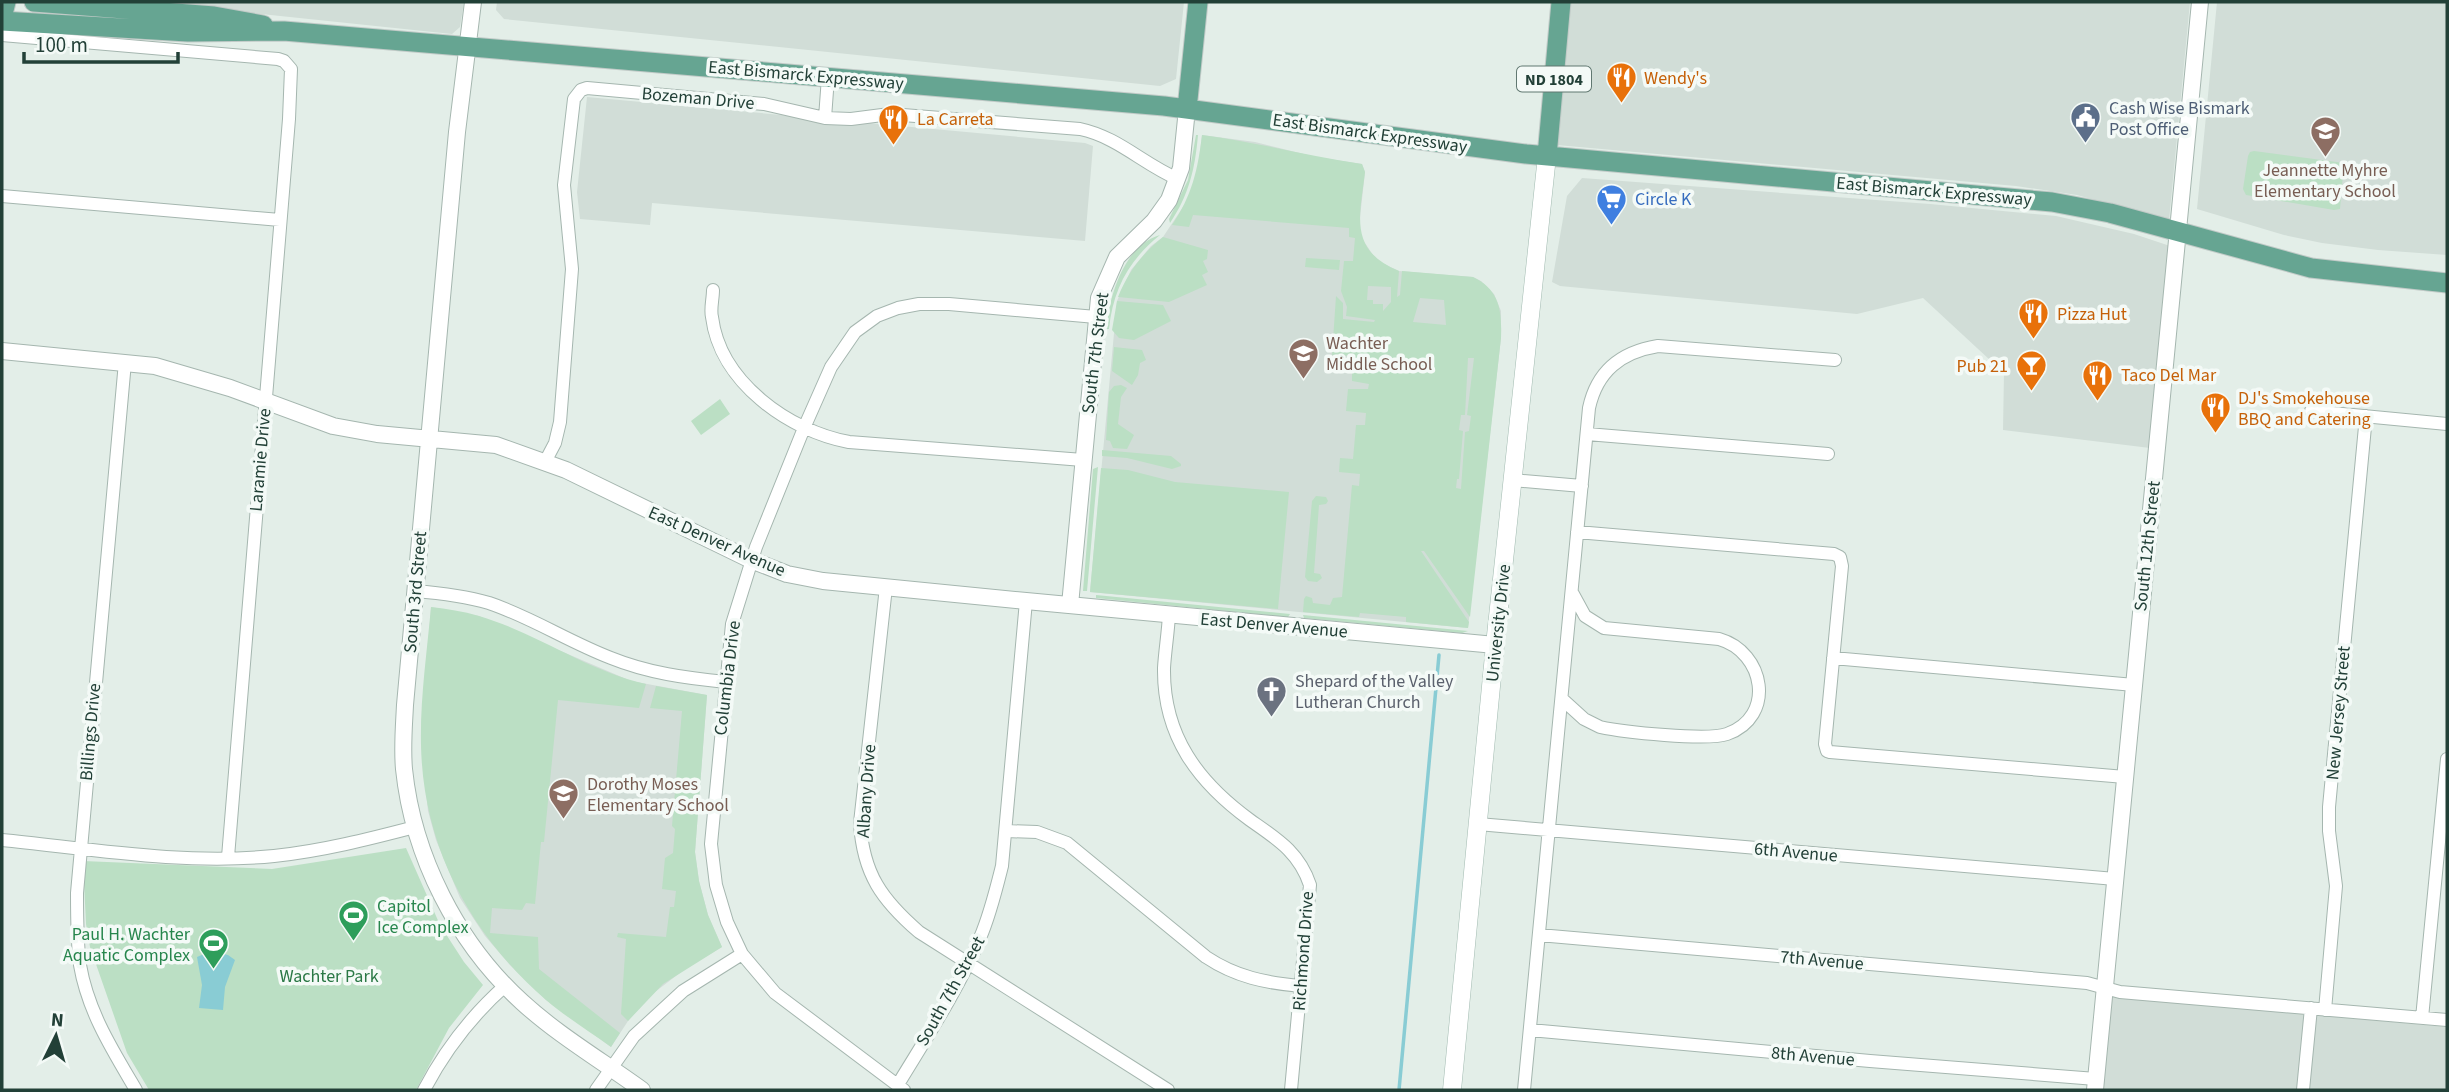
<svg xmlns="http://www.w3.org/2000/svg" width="2449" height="1092" viewBox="0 0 2449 1092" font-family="'Source Sans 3',sans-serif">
	<rect width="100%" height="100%" fill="#e3eee8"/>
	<!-- built -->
	<path fill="#d1ddd7" d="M145,2H464L460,27L452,34Z
		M497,2H1184L1176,79L1160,86L504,19L496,10Z
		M1569,2H2190L2169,221L2077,195L2016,186L1557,145Z
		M2217,2L2447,3V255L2378,250L2322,243L2284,235L2197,209Z
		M587,97L1085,143L1093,146L1085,241L652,203L650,225L580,219L577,192Z
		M1202,135L1255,142L1316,157L1362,164L1365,172L1359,226L1361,237L1373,255L1382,263L1399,271L1473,277L1481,281L1494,294L1501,311V338L1468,628L1090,592L1117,301L1131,270L1151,246L1163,237L1189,198L1198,167Z
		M1582,178L1930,204L2056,216L2134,234L2170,246L2150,448L2003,430L2004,373L1923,298L1857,314L1560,286L1552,282L1567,196Z
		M431,607L479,616L631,681L707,695L695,852L699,881L708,915L722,947L685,969L651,995L628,1021L611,1047L546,1000L510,965L485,936L460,898L436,840L428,811L421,742Z
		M2108,996L2447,1027V1090H2099Z"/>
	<!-- green -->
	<path fill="#bbdfc4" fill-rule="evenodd" d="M1196,135H1198C1195,169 1189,195 1170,223L1169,219L1188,180Z
		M1202,135C1256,142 1308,156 1362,164L1365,172C1360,216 1348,250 1399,271L1397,297L1400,295L1402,271L1473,277C1500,290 1502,311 1501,338L1470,617L1424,551H1421L1469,622L1468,628L1406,622V617L1360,613L1359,617L1303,612L1304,599L1306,596L1312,598L1313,603L1330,605L1333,598L1342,597L1352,485L1359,486L1360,474L1339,472L1340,458L1353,459L1356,425H1365L1366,413L1346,411L1348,389H1368L1369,384L1352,381V371L1355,369L1370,371L1371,364L1353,362V356L1332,355L1336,296L1343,303V319L1374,322L1375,320L1346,316L1347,307L1341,291L1344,261H1353L1355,238L1349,237V228L1193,215L1189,227L1172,225C1192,196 1198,169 1202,135ZM1368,286L1391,287V302L1383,311V304H1373V300H1367ZM1420,298L1444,300L1446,325L1413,322ZM1468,358H1474L1467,415L1471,416L1469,431L1465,432L1461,489L1456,488L1457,479H1459L1463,431L1459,430L1461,415H1465Z
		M2254,151L2344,163L2340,209L2334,210L2246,195L2243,189L2248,156L2250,152Z
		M1160,235C1129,260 1113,289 1109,329H1106C1109,297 1124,245 1160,235Z
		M1163,237L1208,250L1207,259L1203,261L1208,272L1202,275L1207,285L1169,302L1118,297C1128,272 1142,254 1163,237Z
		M1306,258L1340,260L1339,270L1305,267Z
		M1117,301L1163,305L1171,321L1134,340L1119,338L1112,330Z
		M1114,347L1142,350L1146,360L1140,363L1138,375L1132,385L1112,371Z
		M1121,385L1127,388L1121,397L1118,424L1134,435L1127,449L1113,448L1110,441L1106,440L1109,392L1114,386Z
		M720,399L730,414L701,435L691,421Z
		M1102,450L1171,456L1181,464V466L1172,469L1127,458L1102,456Z
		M1098,467L1087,591H1083L1093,469Z
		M1101,468L1128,470L1175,482L1289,492L1278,609L1090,592Z
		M1316,496L1326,497L1328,501L1326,504L1319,505L1314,573L1320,574L1322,578L1317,582L1308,581L1305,577L1312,501Z
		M1096,595L1290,614L1288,617L1096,598Z
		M431,607C447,609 463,611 479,616C537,633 587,671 646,684L639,708L558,700L544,842H541L535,904L526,903L522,910L492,908L490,933L538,937L539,969L620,1033L611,1047C589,1031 566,1017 546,1000C470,934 423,847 421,745C420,699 427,652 431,607Z
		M1303,615L1468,631L1462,633L1304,618Z
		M656,686L707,695L695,852L699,881L708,915L722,947L663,984L628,1021L621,1014L626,939L617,937L618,933L666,937L670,907H674L676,891L662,889L665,858L673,853L675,829L672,826L682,711L650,708Z
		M406,848L440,925L464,962L483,985L449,1028L416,1090H149L127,1053L90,947L86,924L83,861L272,869Z"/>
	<!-- water -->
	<path fill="#89ccd4" d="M211,951L228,955L235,960L225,987L223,1010L199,1008L202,985L197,957Z"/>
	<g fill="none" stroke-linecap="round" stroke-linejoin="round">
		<!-- stream -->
		<path stroke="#89ccd4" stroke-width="3.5" d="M1399,1090L1439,655"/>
		<defs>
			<path id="minor" d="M2,35L278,59L284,61L291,69L289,119L228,857
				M825,118L828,77
				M2,196L280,220
				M713,290C713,299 710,309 712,317C720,382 789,431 849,442L1083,460
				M125,362L77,893C77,917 77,942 80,965C88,1012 113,1051 136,1090
				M2311,411L2447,424
				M1587,434L1828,454
				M545,462L555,443L560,422L572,269L564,185L574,99L581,90L587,88L764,104L825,118L851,119L890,114L1080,129C1118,137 1143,164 1178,179
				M1512,480L1582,486
				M1577,532L1834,554L1840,557L1842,566L1825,744L1827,751L1830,752L2125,777
				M886,587L860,823C863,874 882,900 919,932L1168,1090
				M415,591C440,593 465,596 489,603C531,617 569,642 611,658C648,673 686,678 726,682
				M1169,615C1168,633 1165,651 1164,668C1163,736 1198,782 1250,820C1277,839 1299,852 1310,885L1291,1090
				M1833,658L2134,685
				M1562,699L1584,719L1600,727C1623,732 1707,741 1727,734C1776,717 1765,652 1719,639L1604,628L1585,616L1573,594
				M1478,824L2115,879
				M1006,831L1037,832L1067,843L1206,957C1236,977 1266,983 1301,986
				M2,840C91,849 183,865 274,856C322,851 369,839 415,827
				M1539,935L2087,983L2120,992L2447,1020
				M2325,1010L2336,886L2329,831V807L2366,416
				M2422,1018L2447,759
				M1530,1030L1870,1061L2096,1079
				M897,1086C926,1038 958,990 980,938C990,915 996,890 1002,866L1026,601
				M424,1090C445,1050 472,1015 506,985
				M596,1090L634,1036L683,991L742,954
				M904,1090L775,993L742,954L727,922L716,885L711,844L732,624L756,547L804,428L831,367L855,332L877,316L898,308L919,304H949L1096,317
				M1524,1090L1589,408C1597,371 1621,352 1658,346L1835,360
				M2303,1090L2311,1008"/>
			<path id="tertiary" d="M473,2L457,132L405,705C404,726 402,747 404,769C413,856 457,943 522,1002C558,1035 602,1061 642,1090
				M2,351L155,366L230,388L333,426L377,434L496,445L566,470L751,560L787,574L823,581L1026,601L1495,645
				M1070,605L1099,298L1117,257L1154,221L1169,200L1181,168L1187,109
				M2095,1090L2200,2"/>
			<path id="secondary" d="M1452,1090L1495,645L1547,156"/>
			<path id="primary" d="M34,2L214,16L263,25
				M2,12L4,10L6,2
				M2,21L188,32L284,31L1164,106L1526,154L2052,202L2110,213L2311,268L2447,283
				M1187,109L1198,2
				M1547,156L1561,2"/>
		</defs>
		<!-- minor casing -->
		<use href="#minor" stroke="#a5b6af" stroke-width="14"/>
		<!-- tertiary casing -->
		<use href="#tertiary" stroke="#a5b6af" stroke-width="18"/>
		<!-- secondary casing -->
		<use href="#secondary" stroke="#a1bab0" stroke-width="19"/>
		<!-- primary casing -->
		<use href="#primary" stroke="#c1cac7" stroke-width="21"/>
		<!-- minor -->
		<use href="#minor" stroke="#fff" stroke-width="12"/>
		<!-- tertiary -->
		<use href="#tertiary" stroke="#fff" stroke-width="16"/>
		<!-- secondary -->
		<use href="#secondary" stroke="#fff" stroke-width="18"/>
		<!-- primary -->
		<use href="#primary" stroke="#66a592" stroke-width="19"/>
	</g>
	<!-- icons -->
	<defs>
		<symbol id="restaurant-pin" viewBox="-11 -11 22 30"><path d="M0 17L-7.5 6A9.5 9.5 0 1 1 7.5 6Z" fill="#e8710a" stroke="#f4faf7"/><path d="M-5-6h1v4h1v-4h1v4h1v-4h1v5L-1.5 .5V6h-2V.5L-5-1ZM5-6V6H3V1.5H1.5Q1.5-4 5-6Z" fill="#fff"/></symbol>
		<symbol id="civic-pin" viewBox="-11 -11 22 30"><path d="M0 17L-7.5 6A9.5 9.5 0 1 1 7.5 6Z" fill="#5c6f8a" stroke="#f4faf7"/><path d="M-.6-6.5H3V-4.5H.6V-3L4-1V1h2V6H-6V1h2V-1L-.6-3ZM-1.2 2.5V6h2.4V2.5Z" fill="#fff"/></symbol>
		<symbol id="school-pin" viewBox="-11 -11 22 30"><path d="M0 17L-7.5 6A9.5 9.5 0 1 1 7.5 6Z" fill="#8d6e63" stroke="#f4faf7"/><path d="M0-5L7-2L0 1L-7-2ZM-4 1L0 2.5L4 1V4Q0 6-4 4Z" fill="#fff"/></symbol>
		<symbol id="supermarket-pin" viewBox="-11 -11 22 30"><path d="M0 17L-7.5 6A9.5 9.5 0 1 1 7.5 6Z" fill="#3f7fe0" stroke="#f4faf7"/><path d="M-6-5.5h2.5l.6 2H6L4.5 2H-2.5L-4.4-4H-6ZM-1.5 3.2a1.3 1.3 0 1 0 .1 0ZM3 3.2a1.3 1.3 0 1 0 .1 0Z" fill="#fff"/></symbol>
		<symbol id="bar-pin" viewBox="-11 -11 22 30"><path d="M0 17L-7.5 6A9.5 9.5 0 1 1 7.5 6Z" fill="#e8710a" stroke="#f4faf7"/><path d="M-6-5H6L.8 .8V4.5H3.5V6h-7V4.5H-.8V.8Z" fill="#fff"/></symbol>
		<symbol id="church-pin" viewBox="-11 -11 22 30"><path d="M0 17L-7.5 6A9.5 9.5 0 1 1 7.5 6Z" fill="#6b7280" stroke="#f4faf7"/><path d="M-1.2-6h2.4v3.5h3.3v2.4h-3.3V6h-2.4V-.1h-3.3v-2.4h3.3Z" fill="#fff"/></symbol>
		<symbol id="stadium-pin" viewBox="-11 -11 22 30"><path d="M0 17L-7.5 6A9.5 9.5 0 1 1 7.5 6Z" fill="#2e9e5b" stroke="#f4faf7"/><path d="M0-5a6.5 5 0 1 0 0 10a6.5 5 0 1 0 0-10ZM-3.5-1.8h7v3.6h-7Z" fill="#fff"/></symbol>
	</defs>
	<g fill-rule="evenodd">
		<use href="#restaurant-pin" x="1604" y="60" width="35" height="47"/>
		<use href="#civic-pin" x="2068" y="100" width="35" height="47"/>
		<use href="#restaurant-pin" x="876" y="102" width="35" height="47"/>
		<use href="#school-pin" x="2308" y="114" width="35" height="47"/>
		<use href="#supermarket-pin" x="1594" y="182" width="35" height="47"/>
		<use href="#restaurant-pin" x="2016" y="296" width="35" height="47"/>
		<use href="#school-pin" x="1286" y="336" width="35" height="47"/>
		<use href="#bar-pin" x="2014" y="348" width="35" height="47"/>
		<use href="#restaurant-pin" x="2080" y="358" width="35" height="47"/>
		<use href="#restaurant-pin" x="2198" y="390" width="35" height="47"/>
		<use href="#church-pin" x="1254" y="674" width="35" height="47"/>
		<use href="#school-pin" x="546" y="776" width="35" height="47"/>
		<use href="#stadium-pin" x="336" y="898" width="35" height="47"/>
		<use href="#stadium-pin" x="196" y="926" width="35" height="47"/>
	</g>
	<g text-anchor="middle" stroke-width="7" stroke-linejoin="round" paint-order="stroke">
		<!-- shield labels -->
		<rect fill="#f4faf7" stroke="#617871" stroke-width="2" x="1517" y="66.5" width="74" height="25" rx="5"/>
		<g font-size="16" font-weight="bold" fill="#224037">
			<text x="1554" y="85">ND 1804</text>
		</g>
		<!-- street labels -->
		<g font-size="18" fill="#224037" stroke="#f4faf7">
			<text transform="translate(806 75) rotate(5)" y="6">East Bismarck Expressway</text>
			<text transform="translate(698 98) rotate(5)" y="6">Bozeman Drive</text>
			<text transform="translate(1370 133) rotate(8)" y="6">East Bismarck Expressway</text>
			<text transform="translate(1934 191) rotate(5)" y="6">East Bismarck Expressway</text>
			<text transform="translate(1095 353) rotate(-83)" y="6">South 7th Street</text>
			<text transform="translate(260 460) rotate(-85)" y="6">Laramie Drive</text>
			<text transform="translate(717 541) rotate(24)" y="6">East Denver Avenue</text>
			<text transform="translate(2147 546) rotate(-84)" y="6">South 12th Street</text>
			<text transform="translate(415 592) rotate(-85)" y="6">South 3rd Street</text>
			<text transform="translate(1498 623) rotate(-84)" y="6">University Drive</text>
			<text transform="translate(1274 625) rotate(5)" y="6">East Denver Avenue</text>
			<text transform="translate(727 678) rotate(-83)" y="6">Columbia Drive</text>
			<text transform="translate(2338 713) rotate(-85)" y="6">New Jersey Street</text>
			<text transform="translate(90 732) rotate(-85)" y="6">Billings Drive</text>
			<text transform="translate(866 791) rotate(-86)" y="6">Albany Drive</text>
			<text transform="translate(1796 852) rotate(5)" y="6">6th Avenue</text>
			<text transform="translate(1303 951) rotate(-86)" y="6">Richmond Drive</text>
			<text transform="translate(1822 960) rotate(5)" y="6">7th Avenue</text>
			<text transform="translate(950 991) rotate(-61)" y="6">South 7th Street</text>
			<text transform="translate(1813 1056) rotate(5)" y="6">8th Avenue</text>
		</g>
		<!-- food labels -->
		<g font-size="18" fill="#c56008" stroke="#f4faf7" text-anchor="start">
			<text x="1644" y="84">Wendy's</text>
			<text x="917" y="125">La Carreta</text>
			<text x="2057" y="320">Pizza Hut</text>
			<text x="2008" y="372" text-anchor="end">Pub 21</text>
			<text x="2121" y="381">Taco Del Mar</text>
			<text x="2238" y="404">DJ's Smokehouse<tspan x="2238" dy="21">BBQ and Catering</tspan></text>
		</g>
		<!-- service labels -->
		<g font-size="18" fill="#4e5e75" stroke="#f4faf7" text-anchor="start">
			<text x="2109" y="114">Cash Wise Bismark<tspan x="2109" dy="21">Post Office</tspan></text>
		</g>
		<!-- education labels -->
		<g font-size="18" fill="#785e54" stroke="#f4faf7" text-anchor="start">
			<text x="2325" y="176" text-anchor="middle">Jeannette Myhre<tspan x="2325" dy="21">Elementary School</tspan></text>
			<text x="1326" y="349">Wachter<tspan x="1326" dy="21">Middle School</tspan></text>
			<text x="587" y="790">Dorothy Moses<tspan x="587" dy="21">Elementary School</tspan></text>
		</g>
		<!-- shop labels -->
		<g font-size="18" fill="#366cbe" stroke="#f4faf7" text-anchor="start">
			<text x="1635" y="205">Circle K</text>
		</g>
		<!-- worship labels -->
		<g font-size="18" fill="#5b616d" stroke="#f4faf7" text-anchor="start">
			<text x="1295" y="687">Shepard of the Valley<tspan x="1295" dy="21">Lutheran Church</tspan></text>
		</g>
		<!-- leisure labels -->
		<g font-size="18" fill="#27864d" stroke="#f4faf7" text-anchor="start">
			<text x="377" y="912">Capitol<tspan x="377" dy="21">Ice Complex</tspan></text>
			<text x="190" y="940" text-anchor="end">Paul H. Wachter<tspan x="190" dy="21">Aquatic Complex</tspan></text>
		</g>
		<!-- park labels -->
		<g font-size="18" fill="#2a7845" stroke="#f4faf7">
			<text x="329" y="982">Wachter Park</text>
		</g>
	</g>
	<!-- border -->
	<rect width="2449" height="1092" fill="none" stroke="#224037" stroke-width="7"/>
	<!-- north arrow -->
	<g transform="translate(56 1036) rotate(5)" stroke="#f4faf7" stroke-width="5" paint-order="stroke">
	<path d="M0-5L12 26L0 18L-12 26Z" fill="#224037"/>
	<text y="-10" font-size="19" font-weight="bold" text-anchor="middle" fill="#224037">N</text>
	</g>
	<!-- scale -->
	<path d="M24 52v10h154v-10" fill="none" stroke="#224037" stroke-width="3.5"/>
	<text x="35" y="52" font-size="21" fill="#224037" stroke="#f4faf7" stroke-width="5" paint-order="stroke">100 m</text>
</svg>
